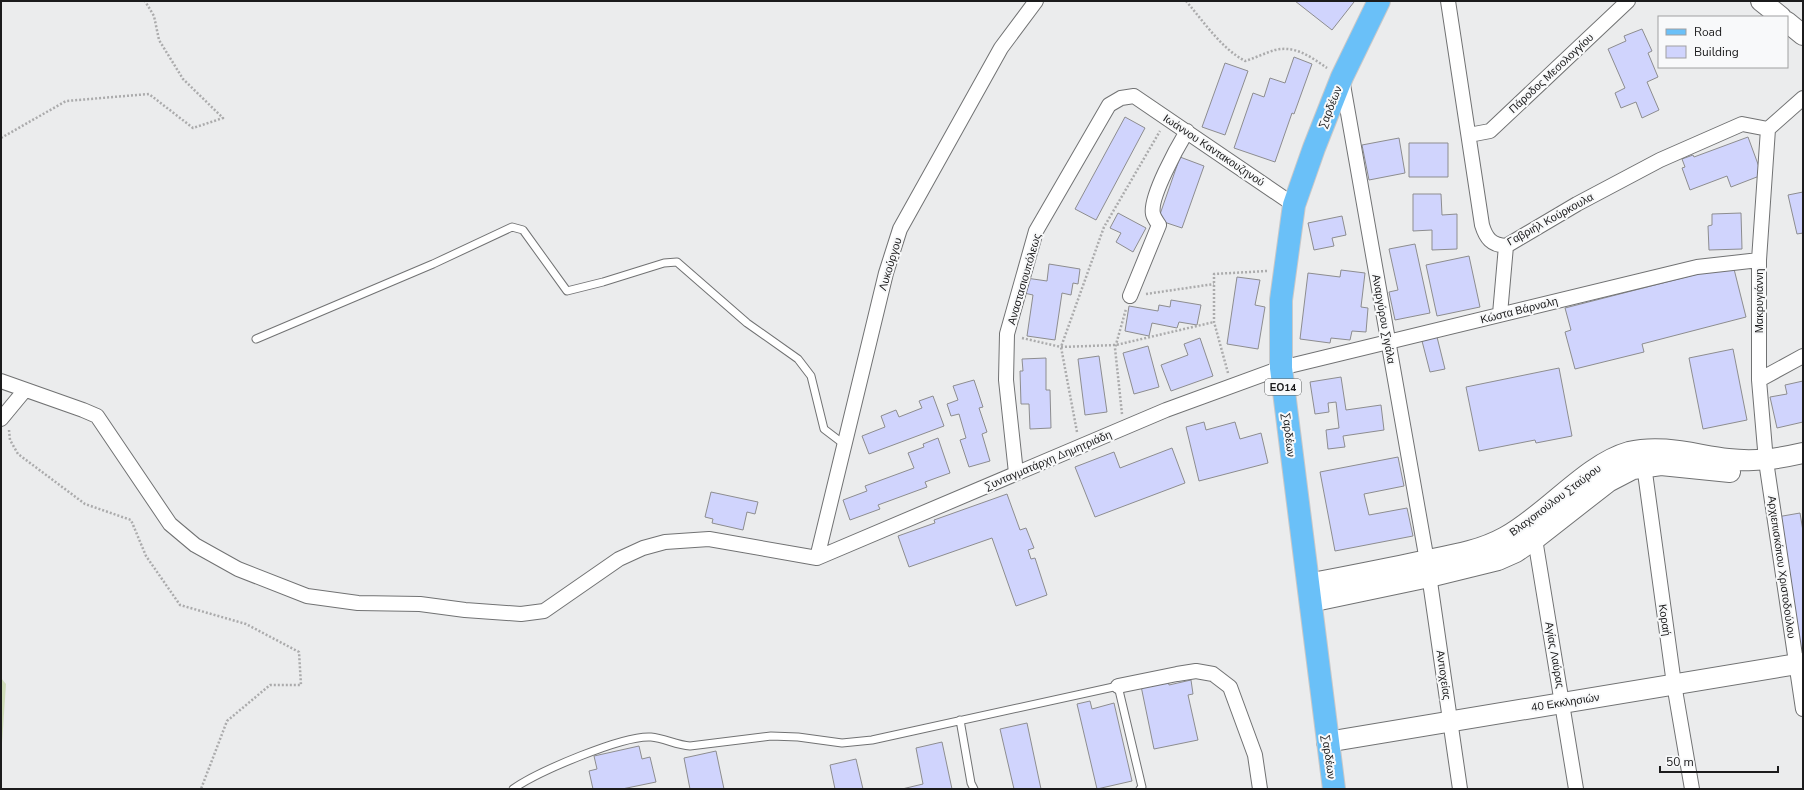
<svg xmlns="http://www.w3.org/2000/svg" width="1804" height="790" viewBox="0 0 1804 790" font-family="'Nunito Sans',sans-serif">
	<rect width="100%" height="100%" fill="#ebeced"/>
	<!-- green -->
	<path fill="#d1debb" d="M1,678L6,684L1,758Z"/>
	<!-- building -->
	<path fill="#d0d4fd" stroke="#8d8d8f" d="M1295,1H1353L1354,2L1332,30Z
		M1642,29L1652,51L1648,53L1658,77L1647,82L1659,110L1642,118L1636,102L1621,108L1615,93L1625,88L1608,49L1626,41L1624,36Z
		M1294,57L1312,64L1294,114L1292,113L1275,162L1234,148L1253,93L1264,97L1270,78L1285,83Z
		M1225,63L1248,71L1225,135L1202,127Z
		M1125,117L1145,128L1096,220L1075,209Z
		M1748,137L1762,175L1731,187L1727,176L1690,190L1682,168L1685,167L1682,159L1693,155L1694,157Z
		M1399,138L1405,173L1369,180L1362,145Z
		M1409,143H1448V177H1409Z
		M1180,157L1204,166L1182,228L1158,220Z
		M1803,192V233L1797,234L1788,195Z
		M1413,194H1441L1442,215L1457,214V249L1432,250V230L1413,231Z
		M1118,213L1146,228L1133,252L1116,242L1121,233L1110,228Z
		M1741,213L1742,249L1709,250L1708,226L1712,225V214Z
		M1342,216L1346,235L1332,238L1334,246L1314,250L1308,223Z
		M1415,244L1430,313L1395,320L1389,292L1398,290L1389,249Z
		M1469,256L1480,307L1437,316L1426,265Z
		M1049,264L1080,269L1078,284L1073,283L1071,295L1062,293L1055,340L1027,336L1033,295L1024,293L1026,278L1047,281Z
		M1733,265L1746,317L1642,344L1644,352L1575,369L1565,332L1571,330L1565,308Z
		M1341,270L1365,273L1361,307L1368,308L1366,332L1352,331L1350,340L1331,338L1330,343L1300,339L1308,273L1340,277Z
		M1237,277L1260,280L1255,305L1265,307L1258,349L1227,344Z
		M1171,300L1201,305L1197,325L1179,322L1177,328L1152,323L1149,336L1125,331L1129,306L1158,311L1159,305L1170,307Z
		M1437,337L1445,369L1430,372L1422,341Z
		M1200,338L1213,376L1171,391L1161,365L1188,355L1184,344Z
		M1148,346L1159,387L1134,394L1123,353Z
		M1733,349L1747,420L1703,429L1689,358Z
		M1099,356L1107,412L1085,415L1078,359Z
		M1046,358V390H1050L1051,428L1030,429L1029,404H1021L1020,371H1023L1022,359Z
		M1559,368L1572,436L1536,443L1535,440L1479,451L1466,387Z
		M1341,377L1346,410L1381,405L1384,430L1343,436L1345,447L1328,449L1326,430L1339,428L1336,402L1328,403L1329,412L1315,414L1310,382Z
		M974,380L983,407L979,408L987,432L982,434L990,461L969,467L960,440L966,438L959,414L951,416L947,404L958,400L953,386Z
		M1803,381V422L1777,428L1770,397L1787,394L1785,385Z
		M933,396L944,426L869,454L862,436L885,427L881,416L896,410L899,417L922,408L919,401Z
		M1204,422L1206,430L1235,422L1240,439L1261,433L1268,463L1199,481L1186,427Z
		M938,438L950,473L925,482L927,487L878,505L880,509L850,520L843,500L867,491L865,486L914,468L908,453L924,447L923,444Z
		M1172,448L1185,483L1095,517L1075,467L1114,452L1120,468Z
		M1398,457L1404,486L1364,494L1369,515L1407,508L1413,536L1335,551L1320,472Z
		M711,492L758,502L755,514L747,512L743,530L712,523L713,519L705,517Z
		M1007,494L1020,530L1026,528L1034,548L1028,550L1031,559L1035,558L1047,595L1016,606L992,538L909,567L898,536L935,523L934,520Z
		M1800,513L1803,531V659L1799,660L1777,517Z
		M1191,680L1193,694L1188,695L1198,740L1154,749L1141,686L1168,681L1169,685Z
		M1090,701L1092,709L1114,703L1132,781L1097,789L1077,704Z
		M1027,723L1041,789H1014L1000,729Z
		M942,742L952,789H902L923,784L916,748Z
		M639,746L642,759L650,757L656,782L622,789H593L589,771L597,769L594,756Z
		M716,751L724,789H690L684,758Z
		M856,759L863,789H835L830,765Z"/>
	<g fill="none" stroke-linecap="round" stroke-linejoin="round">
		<defs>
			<path id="lane" d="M256,339L433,264L512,227L523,230L567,291L603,282L664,263L677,262L747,323L798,359L811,376L824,429L845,445
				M960,720L971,783L974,789
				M513,789C537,772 623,735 651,737C664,738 676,745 690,746L771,736L798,737L842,743L872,740L1118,686L1142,787L1140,789"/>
			<path id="street" d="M1448,1L1482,225C1486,238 1491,245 1506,246L1577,204L1660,160L1742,124L1768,129
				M1342,79L1427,561L1460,789
				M1768,129L1759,260V380L1766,461L1803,709
				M1768,129L1803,98
				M1469,135L1490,131L1628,1
				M1130,296L1159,225C1157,222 1154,218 1153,214C1149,198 1178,146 1187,131
				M1500,314L1506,246
				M1759,380L1803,356
				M1,381L83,410L97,416L170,524L195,545L238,569L307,596L358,603L420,604L465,610L521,614L544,611L619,559L643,548L665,542L709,539L817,558
				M1,419L25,390
				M1643,458L1674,684L1692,789
				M1016,473L1006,380L1007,334L1036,231L1109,105L1121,98L1134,96L1294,205
				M1530,532L1535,539L1576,789
				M817,558L1166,410L1281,368L1697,267L1759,260
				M817,558L886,273L900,229L1001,48L1036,1
				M1118,686L1177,674L1196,671L1213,674L1230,687L1255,755L1260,789"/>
			<path id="secondary" d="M1761,1L1781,17
				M1787,22L1803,35
				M1308,584C1344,577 1381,570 1418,562C1447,556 1478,552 1505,537C1546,515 1586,464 1629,452C1663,444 1695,455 1728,459C1755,462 1777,459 1803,453
				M1310,602L1429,577L1498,560L1516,552L1535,539L1608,482L1633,469L1661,465L1730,472
				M1327,742L1803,663"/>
			<path id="primary" d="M1334,789L1281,368V300L1294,205L1314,148L1342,77L1379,1"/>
		</defs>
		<!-- lane casing -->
		<use href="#lane" stroke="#717273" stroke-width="9"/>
		<!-- street casing -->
		<use href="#street" stroke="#717273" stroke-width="16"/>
		<!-- secondary casing -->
		<use href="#secondary" stroke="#717273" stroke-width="22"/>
		<!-- primary casing -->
		<use href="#primary" stroke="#c8c8c9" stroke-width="24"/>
		<!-- path -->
		<path stroke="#ababac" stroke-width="2.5" stroke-dasharray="2 2" stroke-linecap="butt" d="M1186,1C1204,22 1221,48 1245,61C1255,58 1265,53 1275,50C1295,45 1311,57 1327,68
			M1,138L66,101L149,94L193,128L223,118L183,79L159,40L154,16L145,1
			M1146,294L1214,284
			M1022,338L1061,347L1116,345L1214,322
			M1228,373L1214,322V274L1267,271
			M1122,414L1115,348L1126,309
			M9,430L10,440L18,454L85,504L131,520L146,556L180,605L246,624L299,652L301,685H270L227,721L201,789
			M1077,432L1061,347L1104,227L1160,131"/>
		<!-- lane -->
		<use href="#lane" stroke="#fff" stroke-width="7"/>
		<!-- street -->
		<use href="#street" stroke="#fff" stroke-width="14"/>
		<!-- secondary -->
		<use href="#secondary" stroke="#fff" stroke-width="20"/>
		<!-- primary -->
		<use href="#primary" stroke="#6ac0f8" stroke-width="22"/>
	</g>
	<g text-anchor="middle" stroke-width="4" stroke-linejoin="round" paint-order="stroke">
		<!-- shield labels -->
		<rect fill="#f8f9fa" stroke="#5d5e5f" stroke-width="1" x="1265" y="379" width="36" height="16" rx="3"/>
		<g font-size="10" font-weight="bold" fill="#1b1b1c">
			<text x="1283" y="391">ΕΟ14</text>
		</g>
		<!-- street labels -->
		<g font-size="11" fill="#1b1b1c" stroke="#f8f9fa">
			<text transform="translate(1551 73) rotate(-43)" y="4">Πάροδος Μεσολογγίου</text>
			<text transform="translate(1330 107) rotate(-68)" y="4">Σαρδέων</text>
			<text transform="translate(1214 150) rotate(34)" y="4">Ιωάννου Καντακουζηνού</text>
			<text transform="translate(1550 219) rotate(-29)" y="4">Γαβριήλ Κούρκουλα</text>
			<text transform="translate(890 264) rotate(-73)" y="4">Λυκούργου</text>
			<text transform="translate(1024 279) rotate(-74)" y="4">Αναστασιουπόλεως</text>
			<text transform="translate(1759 301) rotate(-90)" y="4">Μακρυγιάννη</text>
			<text transform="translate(1519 310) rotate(-14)" y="4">Κώστα Βάρναλη</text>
			<text transform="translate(1384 319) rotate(80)" y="4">Αναργύρου Σιγάλα</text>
			<text transform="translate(1289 435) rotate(83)" y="4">Σαρδέων</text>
			<text transform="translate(1048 460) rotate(-23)" y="4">Συνταγματάρχη Δημητριάδη</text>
			<text transform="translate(1555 500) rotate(-37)" y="4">Βλαχοπούλου Σταύρου</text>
			<text transform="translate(1782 567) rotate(82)" y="4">Αρχιεπισκόπου Χριστοδούλου</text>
			<text transform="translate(1665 620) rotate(82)" y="4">Κοραή</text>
			<text transform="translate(1555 655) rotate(80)" y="4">Αγίας Λαύρας</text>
			<text transform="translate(1444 675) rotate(82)" y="4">Αντιοχείας</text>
			<text transform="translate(1565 702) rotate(-9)" y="4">40 Εκκλησιών</text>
			<text transform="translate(1329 757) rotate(82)" y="4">Σαρδέων</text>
		</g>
	</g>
	<!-- border -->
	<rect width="1804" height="790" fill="none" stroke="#1b1b1c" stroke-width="4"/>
	<!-- legend -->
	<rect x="1658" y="16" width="130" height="52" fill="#f8f9fa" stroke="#a0a0a1"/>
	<rect x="1666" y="29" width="20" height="6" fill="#6ac0f8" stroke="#a0a0a1"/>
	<text x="1694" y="36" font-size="12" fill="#1b1b1c">Road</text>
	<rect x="1666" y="46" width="20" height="12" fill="#d0d4fd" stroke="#a0a0a1"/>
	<text x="1694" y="56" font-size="12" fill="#1b1b1c">Building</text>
	<!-- scale -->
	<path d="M1660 766v6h118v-6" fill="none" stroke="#1b1b1c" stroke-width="2"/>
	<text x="1666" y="766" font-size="12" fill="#1b1b1c" stroke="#f8f9fa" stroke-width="3" paint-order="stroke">50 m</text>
</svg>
